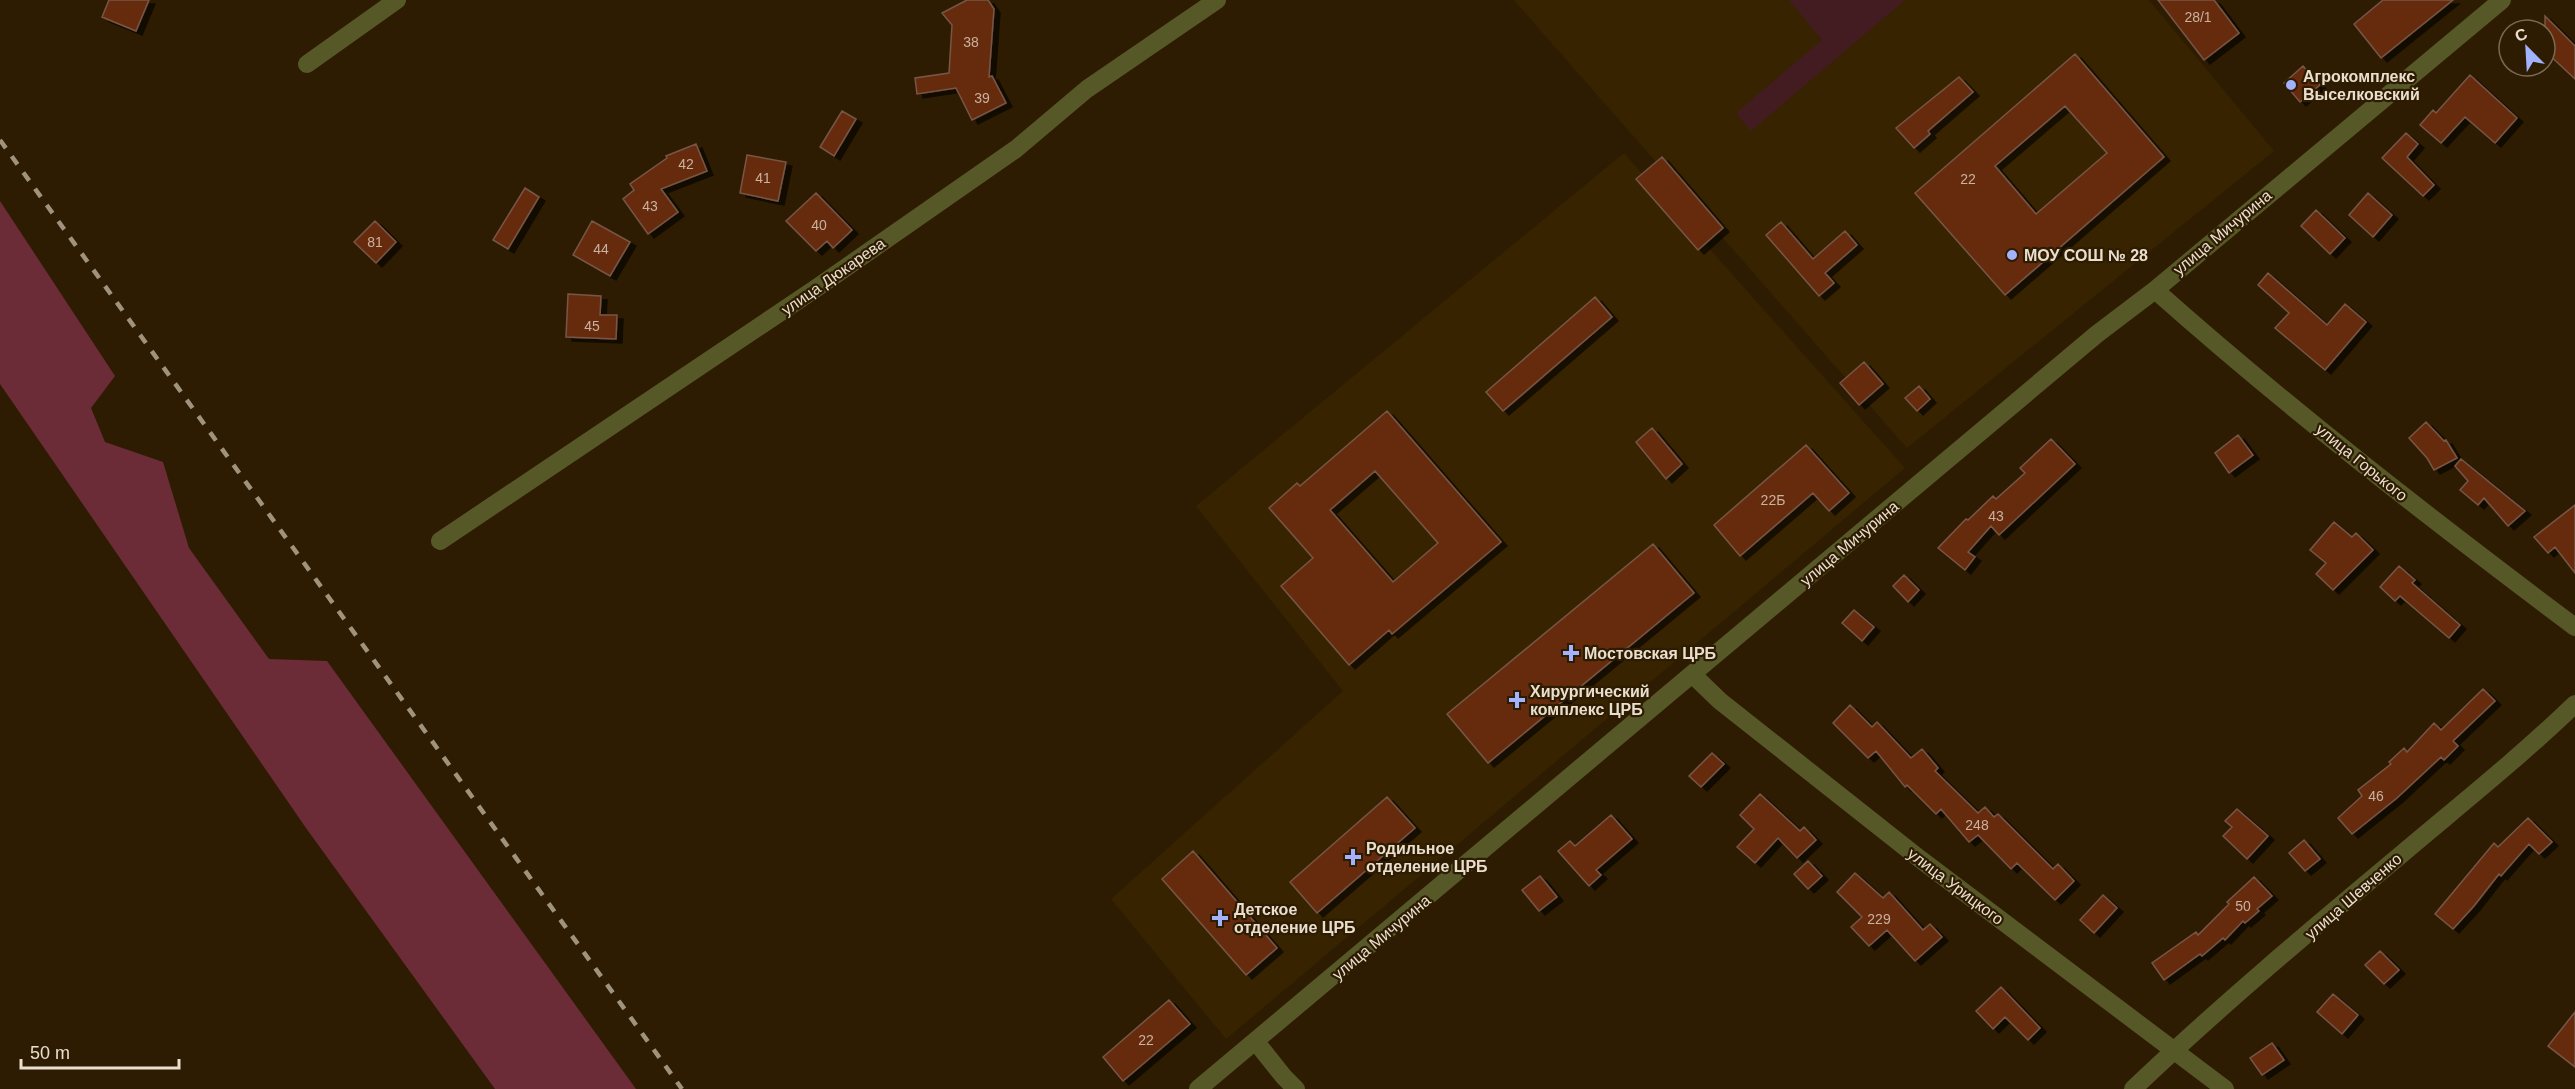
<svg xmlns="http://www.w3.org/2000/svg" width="2575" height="1089" viewBox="0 0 2575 1089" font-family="Arial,sans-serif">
	<defs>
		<filter id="shadow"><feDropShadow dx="6" dy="4" stdDeviation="0" flood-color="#0009"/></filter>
	</defs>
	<rect width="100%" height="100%" fill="#2d1c01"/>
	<!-- built -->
	<path fill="#372300" d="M1514,0H2149L2274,151L1907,448Z
		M1624,153L1905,468L1226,1039L1111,899L1343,691L1196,506Z"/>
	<!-- green -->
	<path fill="#431c22" d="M1789,0H1905L1751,131L1736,113L1822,40Z"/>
	<!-- forest -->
	<path fill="#6c2c37" d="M0,201L115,376L91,408L105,442L163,462L189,548L269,659L327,661L636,1089H495L306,828L0,384Z"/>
	<!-- building -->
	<path fill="#662c0e" stroke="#775647" stroke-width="1.5" fill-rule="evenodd" filter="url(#shadow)" d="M109,0H149L136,31L102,17Z
		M967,0H988L994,9L989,77L992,76L1006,103L972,120L956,88L917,94L915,78L949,73L952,25L942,13Z
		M2158,0H2214L2239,33L2204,60Z
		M2383,0H2453L2381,58L2354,24Z
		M2545,16L2575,46V79L2545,51Z
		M2075,54L2164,157L2005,295L1915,193ZM2065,106L2107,153L2036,214L1995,166Z
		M2303,66L2320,85L2300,102L2284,83Z
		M2470,75L2517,118L2495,143L2465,117L2441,143L2420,125L2433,110L2436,113Z
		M1959,77L1973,92L1928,131L1930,134L1914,148L1896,128Z
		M842,111L856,119L834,156L820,147Z
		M2406,133L2418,144L2407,157L2434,185L2423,196L2382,158Z
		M696,144L707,171L661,189L678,212L648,234L623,199L634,190L630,184L667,158L666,156Z
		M747,155L786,162L778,201L740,193Z
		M1662,157L1723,228L1698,250L1636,179Z
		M525,188L539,197L508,249L493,240Z
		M816,193L852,230L833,248L827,241L816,251L786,221Z
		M2368,193L2392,215L2373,237L2349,215Z
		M2316,210L2345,238L2330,254L2301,226Z
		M375,221L396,242L376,263L354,242Z
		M592,221L630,242L610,276L573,255Z
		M1781,222L1813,259L1845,231L1857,245L1825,273L1834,283L1819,296L1766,235Z
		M2268,273L2327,325L2345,304L2366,322L2325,370L2275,328L2289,313L2258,285Z
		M568,294L601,296L600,315H617L616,339L566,337Z
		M1595,297L1612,317L1503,411L1486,392Z
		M1864,362L1883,384L1859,405L1840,383Z
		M1919,386L1930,399L1917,411L1905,398Z
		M1387,411L1501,542L1392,634L1389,630L1349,665L1281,586L1313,558L1269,508L1297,483L1300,486ZM1375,471L1438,543L1393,582L1330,510Z
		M2426,422L2444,441L2446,440L2457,458L2434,470L2427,458L2409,438Z
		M1652,428L1682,464L1666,479L1636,442Z
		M2238,435L2253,455L2229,473L2215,453Z
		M2051,439L2075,464L1999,535L1991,526L1968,552L1975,557L1965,570L1938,548L1966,519L1968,520L1993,496L1996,499L2025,473L2020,468Z
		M1806,445L1849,493L1829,511L1813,493L1740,556L1714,525Z
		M2461,459L2494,486L2525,511L2508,526L2484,498L2478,505L2460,490L2468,481L2455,466Z
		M2575,505V573L2555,547L2548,553L2534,537Z
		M2334,522L2352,537L2356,533L2373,550L2333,590L2316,574L2326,563L2310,550Z
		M1653,544L1694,593L1488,763L1447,714Z
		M2399,566L2415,580L2412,583L2460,625L2449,638L2400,596L2395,601L2380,587Z
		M1904,575L1919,590L1908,602L1893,586Z
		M1854,610L1874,627L1862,641L1842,623Z
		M2483,689L2495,701L2453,741L2458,746L2444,760L2441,757L2397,798L2352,834L2338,818L2362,796L2358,790L2391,764L2389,762L2404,748L2407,752L2434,723L2441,730Z
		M1850,705L1872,727L1877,722L1911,758L1922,749L1938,768L1935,771L1978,813L1985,807L1994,817L1998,814L2053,869L2058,864L2074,881L2055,900L2017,863L2011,869L1978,835L1969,842L1941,809L1936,814L1907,785L1905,787L1876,751L1868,758L1833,723Z
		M1712,753L1724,764L1701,787L1689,776Z
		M1760,794L1800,831L1804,827L1816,840L1797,858L1778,838L1755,863L1737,847L1754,829L1740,815Z
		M1387,797L1415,828L1317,913L1290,882Z
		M2237,809L2268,836L2247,859L2223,836L2232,827L2225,821Z
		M1611,815L1632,839L1596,870L1601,875L1589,886L1558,851L1570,841L1575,846Z
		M2528,818L2552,842L2539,854L2529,844L2501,876L2499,874L2474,906L2453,929L2435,914L2494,843L2498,847Z
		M2304,840L2320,859L2305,871L2289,853Z
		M1193,851L1277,948L1246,975L1162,879Z
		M1808,861L1822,876L1808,889L1794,874Z
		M1855,873L1883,898L1889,892L1923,930L1930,924L1942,937L1915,961L1887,930L1869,946L1851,927L1862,917L1837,892Z
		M1540,876L1557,897L1539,911L1522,890Z
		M2254,877L2272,896L2257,909L2259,911L2245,923L2243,921L2225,940L2223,938L2202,956L2200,954L2164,980L2152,963L2196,932L2198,935L2229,904L2227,902Z
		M2103,895L2117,908L2094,933L2080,920Z
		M2380,951L2399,970L2384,984L2365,965Z
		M2001,987L2040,1028L2028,1040L2005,1017L1993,1029L1976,1011Z
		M2333,994L2358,1015L2342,1034L2317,1012Z
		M1169,1000L1190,1024L1123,1081L1103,1057Z
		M2575,1012V1067L2548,1046Z
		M2272,1043L2284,1060L2262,1075L2250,1058Z"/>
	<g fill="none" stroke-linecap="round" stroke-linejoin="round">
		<!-- minor -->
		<path stroke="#575828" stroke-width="18" d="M307,64L397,0
			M2155,290C2289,409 2431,519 2575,627
			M440,541L815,289L1016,149L1087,89L1217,0
			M1693,675L1720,701L1920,859L2225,1089
			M1256,1042L1284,1077L1296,1089
			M1198,1089L2097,334L2155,290L2502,0
			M2133,1089C2219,1007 2312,929 2403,853C2461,804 2520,757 2575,704"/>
		<!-- rail -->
		<path stroke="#a0937e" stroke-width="4.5" stroke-dasharray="10 10" stroke-linecap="butt" d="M0,140L682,1089"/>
	</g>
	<!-- markers -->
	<g fill="#a2b2fd" stroke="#2d1c01" stroke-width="2">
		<circle cx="2291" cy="85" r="6"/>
		<circle cx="2012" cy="255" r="6"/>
		<path d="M1568 644h6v6h6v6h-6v6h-6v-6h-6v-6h6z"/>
		<path d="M1514 691h6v6h6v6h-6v6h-6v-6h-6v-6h6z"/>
		<path d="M1350 848h6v6h6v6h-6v6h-6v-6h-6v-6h6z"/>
		<path d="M1217 909h6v6h6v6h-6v6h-6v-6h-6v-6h6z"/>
	</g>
	<g text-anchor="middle" stroke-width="4.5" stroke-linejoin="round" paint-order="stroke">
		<!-- number labels -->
		<g font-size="14" fill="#c9b29f">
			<text x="2198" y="22">28/1</text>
			<text x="971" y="47">38</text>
			<text x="982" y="103">39</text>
			<text x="686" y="169">42</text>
			<text x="763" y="183">41</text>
			<text x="1968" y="184">22</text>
			<text x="650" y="211">43</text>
			<text x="819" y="230">40</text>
			<text x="375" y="247">81</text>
			<text x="601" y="254">44</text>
			<text x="592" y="331">45</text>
			<text x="1773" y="505">22Б</text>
			<text x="1996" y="521">43</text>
			<text x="2376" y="801">46</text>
			<text x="1977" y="830">248</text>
			<text x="2243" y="911">50</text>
			<text x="1879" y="924">229</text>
			<text x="1146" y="1045">22</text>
		</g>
		<!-- poi labels -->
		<g font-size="16" font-weight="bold" fill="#eadfcf" stroke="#2d1c01" text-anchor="start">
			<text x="2303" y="82">Агрокомплекс<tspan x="2303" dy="18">Выселковский</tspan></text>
			<text x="2024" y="261">МОУ СОШ № 28</text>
			<text x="1584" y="659">Мостовская ЦРБ</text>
			<text x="1530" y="697">Хирургический<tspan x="1530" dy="18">комплекс ЦРБ</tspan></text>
			<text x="1366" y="854">Родильное<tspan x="1366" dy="18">отделение ЦРБ</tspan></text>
			<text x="1234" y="915">Детское<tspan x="1234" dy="18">отделение ЦРБ</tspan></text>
		</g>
		<!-- street labels -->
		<g font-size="16" fill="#eadfcf" stroke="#2d1c01">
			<text transform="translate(2222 232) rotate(-40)" y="6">улица Мичурина</text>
			<text transform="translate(833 276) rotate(-35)" y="6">улица Дюкарева</text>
			<text transform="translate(2362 462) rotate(39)" y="6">улица Горького</text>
			<text transform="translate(1849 543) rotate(-40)" y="6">улица Мичурина</text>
			<text transform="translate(1956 886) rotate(37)" y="6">улица Урицкого</text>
			<text transform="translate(2353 896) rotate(-41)" y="6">улица Шевченко</text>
			<text transform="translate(1381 937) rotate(-40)" y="6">улица Мичурина</text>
		</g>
	</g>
	<!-- north arrow -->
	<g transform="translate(2527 48) rotate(336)"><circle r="28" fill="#2d1c01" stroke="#796a53" stroke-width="1.5"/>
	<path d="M0-4.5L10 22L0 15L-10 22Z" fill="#a2b2fd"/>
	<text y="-9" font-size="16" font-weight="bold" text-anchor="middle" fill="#eadfcf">С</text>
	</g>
	<!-- scale -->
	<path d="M21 1059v9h158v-9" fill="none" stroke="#eadfcf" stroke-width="3"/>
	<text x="30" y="1059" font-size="18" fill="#eadfcf" stroke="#2d1c01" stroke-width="4.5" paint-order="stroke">50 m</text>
</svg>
